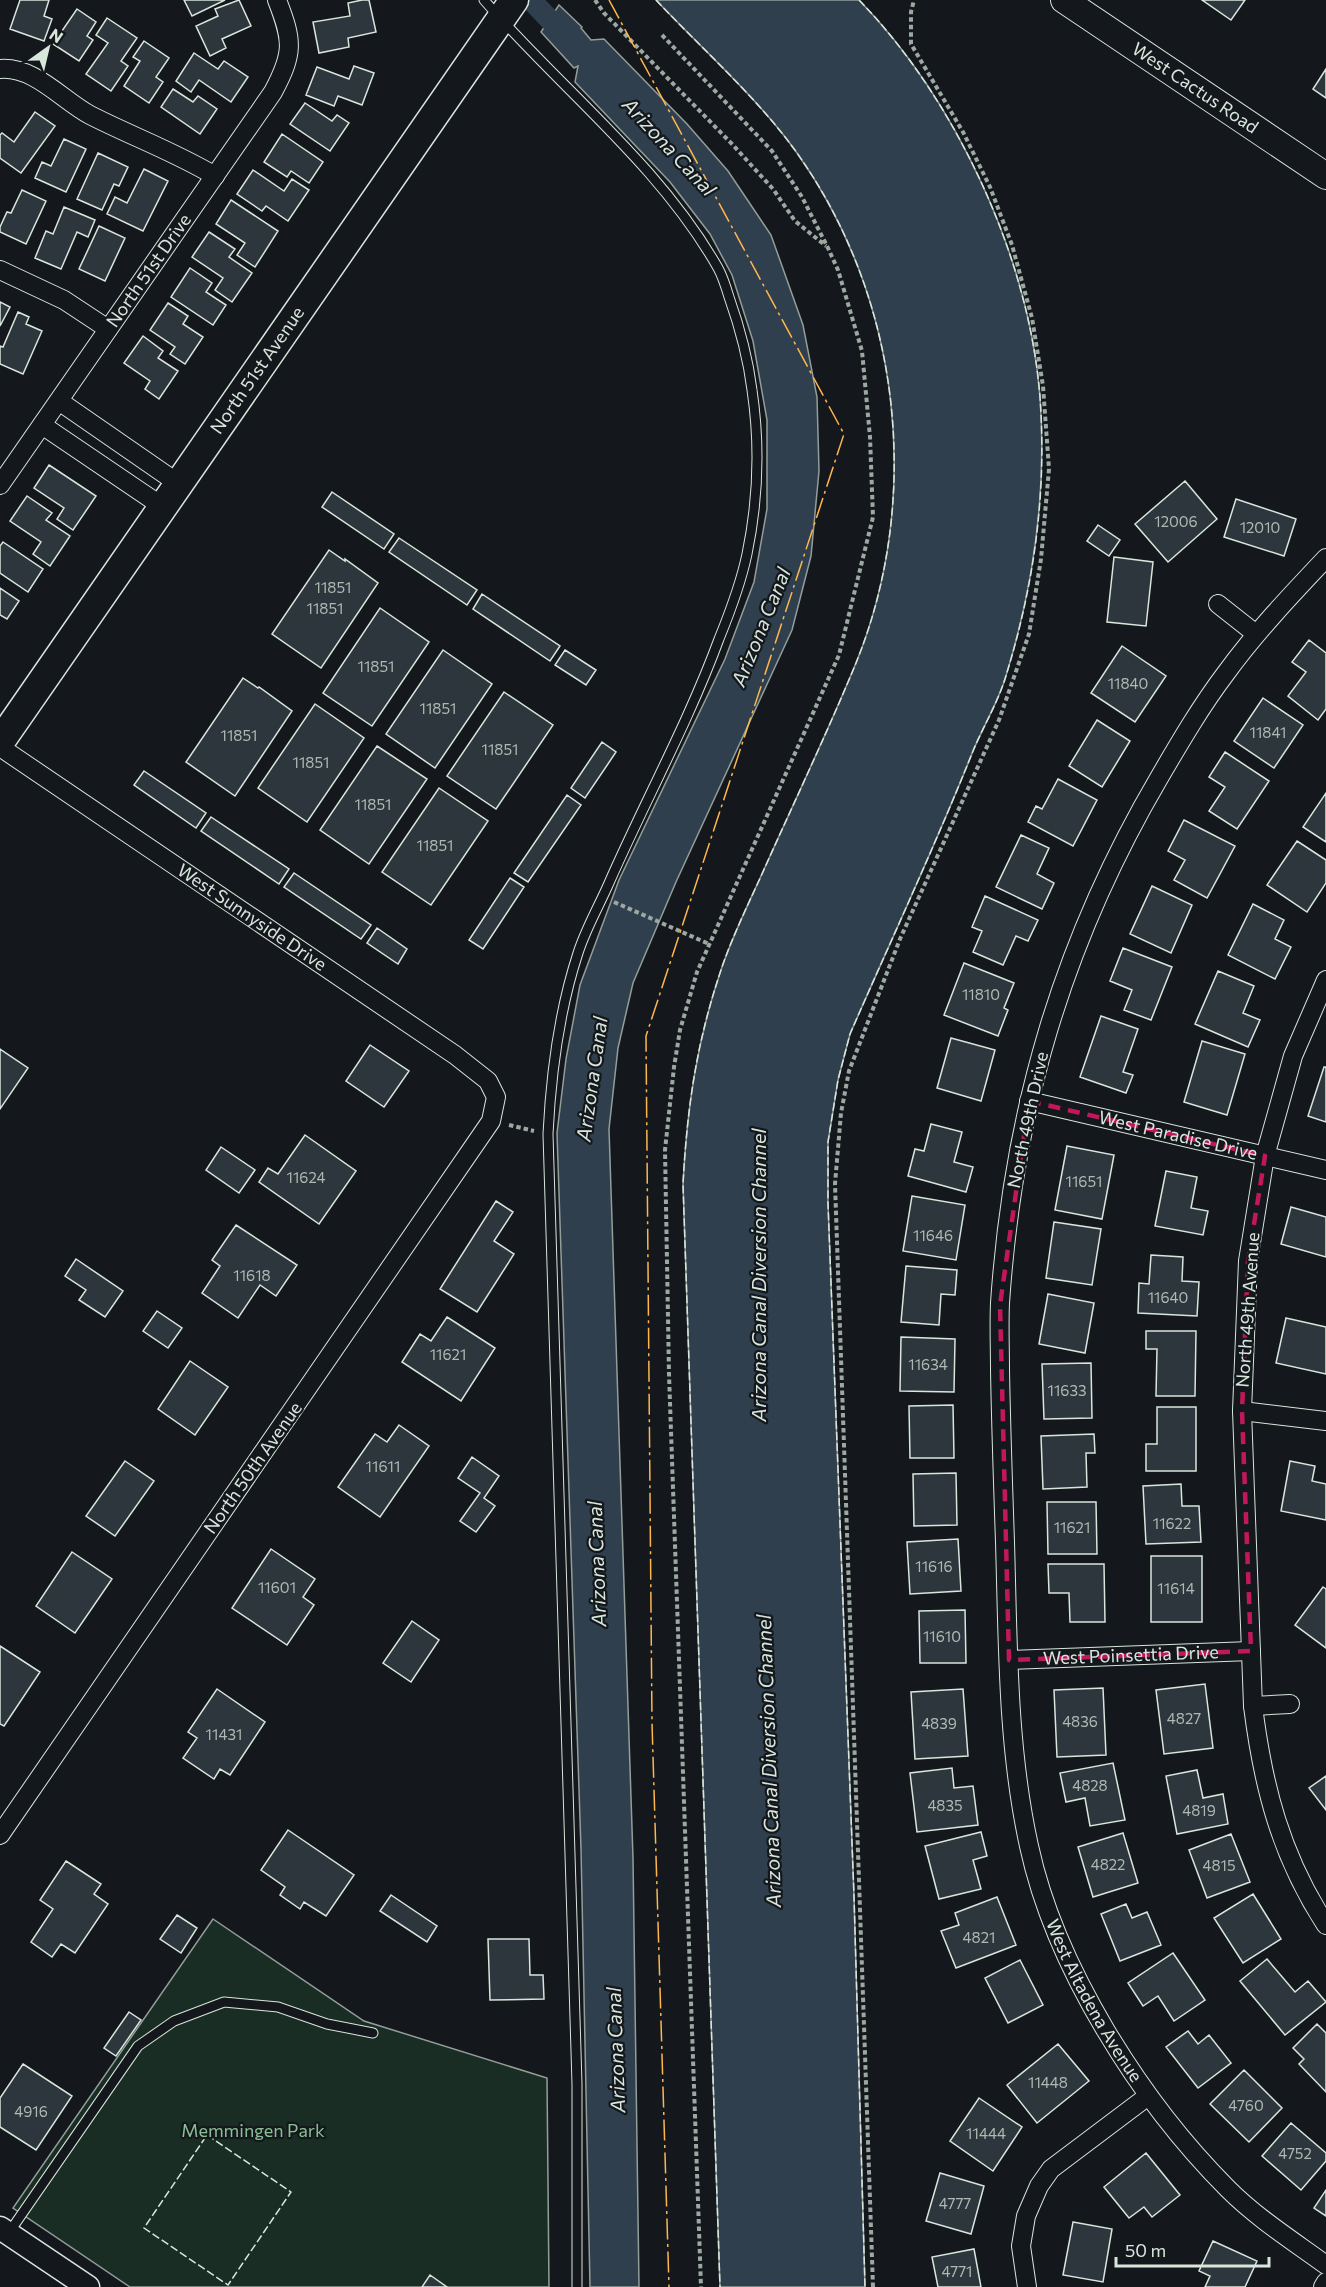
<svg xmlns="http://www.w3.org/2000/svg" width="1326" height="2287" viewBox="0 0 1326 2287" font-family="Commissioner,sans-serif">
	<rect width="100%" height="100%" fill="#14181c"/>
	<!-- green -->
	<path fill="#1a2d24" stroke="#939e99" stroke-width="1.5" d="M213,1919L364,2021L547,2078L549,2287H130L13,2208Z"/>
	<!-- water -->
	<path fill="#2f3f4d" stroke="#939e99" stroke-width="1.5" d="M656,0H859C956,100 1029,257 1040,397C1047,494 1034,586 1005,679C997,704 983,727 973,751C935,847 891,940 850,1034L838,1080L828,1142V1203L854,1896L865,2287H720L683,1184C687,1109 696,1045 720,973C732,936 750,901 766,865C796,798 828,731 856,663C923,498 901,299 797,153C757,97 703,50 656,0Z
		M559,5L582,27L581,28L591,40L604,39L687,124L728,171L771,235L803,325L817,397L819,471L811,556L792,630L676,882L633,983L618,1048L609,1129L633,1858L639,2287H590L581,1849L557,1133L566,1059L580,985L619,880L725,659L754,582L767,509V420L753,341L732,275L710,234L670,182L575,82L578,66L574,68L541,32Z"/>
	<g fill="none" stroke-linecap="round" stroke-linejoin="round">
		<!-- canal -->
		<path stroke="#2f3f4d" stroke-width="21" d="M531,0L568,39"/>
	</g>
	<!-- building -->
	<path fill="#2c363c" stroke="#d8e6dc" stroke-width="1.5" d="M20,0H49L44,16L52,19L44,41L10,29Z
		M184,0H225L192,16Z
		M239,0L251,26L222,39L226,48L210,56L196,26L218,16L215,9Z
		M362,0H369L376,32L348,38L349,47L319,53L313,22L350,16L348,3Z
		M1202,0H1245L1231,20Z
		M77,9L96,22L87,36L93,40L79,61L53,44Z
		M107,18L137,38L121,61L128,66L111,91L86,74L108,43L96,35Z
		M144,41L169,58L156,77L163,82L149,103L124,86L140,61L133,57Z
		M194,53L218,69L224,61L248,77L231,102L199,80L191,92L176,81Z
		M354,66L374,73L362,105L338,96L334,106L306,95L317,67L349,79Z
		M1326,69V98L1313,89Z
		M173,89L193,102L198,96L217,109L200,134L161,107Z
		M305,103L332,121L337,115L349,123L330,151L290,124Z
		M35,112L55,126L21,173L0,158V135L2,133L14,142Z
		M282,134L323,162L309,183L291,171L287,177L264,162Z
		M64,139L86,149L66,192L35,178L42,162L51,166Z
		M98,153L128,167L119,186L114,184L102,210L77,199Z
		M144,169L168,181L143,231L107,214L115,197L127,203Z
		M253,170L284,191L292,179L309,190L288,221L266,206L262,211L237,194Z
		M22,190L46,201L26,244L0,232V227L7,212L11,213Z
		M231,200L278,231L255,267L237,255L245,243L216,224Z
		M64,207L95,220L88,237L77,232L61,269L35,258L46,231L53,234Z
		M99,226L125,238L105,281L79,269Z
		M209,232L235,249L229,257L252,273L232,302L215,290L223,278L192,257Z
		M190,268L212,283L206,292L226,305L213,325L171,297Z
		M0,302L10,307L0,326Z
		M168,303L188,316L183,324L203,337L185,364L170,354L175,347L150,330Z
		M18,312L29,317L26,324L42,331L23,374L0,364V346L3,347Z
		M143,336L163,351L158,358L178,371L159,399L145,389L150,381L124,363Z
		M49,465L96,496L73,530L57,519L64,508L34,488Z
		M1185,481L1217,519L1168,562L1135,524Z
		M332,492L394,534L384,549L322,507Z
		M27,496L52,513L46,520L70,536L50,566L33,554L41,542L10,521Z
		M1236,499L1296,519L1284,556L1224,537Z
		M1098,525L1120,540L1109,556L1087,541Z
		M399,538L477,590L467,605L389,552Z
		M3,542L43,569L28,592L0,573V546Z
		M329,550L345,561V559L378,583L321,668L272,634Z
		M1114,557L1153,562L1146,626L1107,622Z
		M0,588L19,601L7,619L0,615Z
		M482,594L560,646L550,661L473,609Z
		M380,608L429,642L372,726L323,693Z
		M1309,640L1326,653V709L1318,720L1288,696L1306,672L1292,662Z
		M1122,646L1166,676L1135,722L1091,693Z
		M443,650L492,684L435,768L386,734Z
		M565,650L596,670L586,685L555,665Z
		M243,678L258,688L259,687L292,711L235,796L186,762Z
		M504,692L553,725L496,809L447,776Z
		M1263,698L1303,725L1274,768L1234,741Z
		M315,704L364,738L307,822L258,788Z
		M1097,720L1130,741L1102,787L1069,766Z
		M602,742L616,752L585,798L571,788Z
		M377,746L427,779L369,864L320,830Z
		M1225,752L1269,781L1237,829L1209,811L1225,787L1209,777Z
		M144,771L206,813L196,828L134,785Z
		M1058,779L1097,800L1073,846L1028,822L1036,806L1042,809Z
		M439,788L488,821L431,905L382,872Z
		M1326,793V842L1303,827Z
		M567,795L581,805L528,882L514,873Z
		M211,817L289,869L279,884L201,831Z
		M1184,820L1235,846L1207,898L1174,880L1185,860L1168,851Z
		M1021,835L1049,848L1037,874L1054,883L1042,909L996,887Z
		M1297,841L1326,860V883L1307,912L1267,885Z
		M294,873L371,925L361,939L284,887Z
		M510,878L524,887L483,949L469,940Z
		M1152,886L1192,905L1171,953L1130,934Z
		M985,896L1038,920L1028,941L1016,936L1003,965L973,952L982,931L972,927Z
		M1253,904L1284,920L1275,939L1291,947L1275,979L1228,955Z
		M377,928L407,949L398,964L367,943Z
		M1123,948L1172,967L1151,1020L1124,1010L1132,990L1110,981Z
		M964,963L1014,983L1004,1008L1008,1010L998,1036L944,1015Z
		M1218,971L1254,986L1243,1013L1260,1020L1248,1047L1195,1024Z
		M1101,1016L1138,1029L1123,1072L1133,1075L1126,1093L1080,1077Z
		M951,1038L995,1050L981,1101L937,1088Z
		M1202,1041L1245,1054L1227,1115L1184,1102Z
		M370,1045L409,1071L384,1107L346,1081Z
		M0,1049L28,1068L0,1109Z
		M1324,1067H1326V1122L1308,1116Z
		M931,1124L962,1132L954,1162L973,1167L966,1192L908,1176L915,1149L924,1151Z
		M305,1135L356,1171L319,1224L259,1182L268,1168L278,1174Z
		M1067,1146L1114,1155L1102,1219L1055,1210Z
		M221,1147L255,1170L239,1193L206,1170Z
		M1166,1171L1197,1177L1191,1208L1208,1211L1203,1235L1155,1226Z
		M912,1196L965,1205L956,1260L903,1251Z
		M496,1201L513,1212L494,1241L514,1254L477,1312L440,1289Z
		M1291,1207L1326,1217V1257L1281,1244Z
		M1054,1222L1101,1229L1092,1285L1046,1278Z
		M236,1225L297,1265L276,1296L260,1285L238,1318L202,1293L220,1266L212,1260Z
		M1151,1255L1183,1257L1182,1281L1199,1282L1197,1316L1138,1313L1139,1283L1149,1284Z
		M76,1259L123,1291L105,1317L79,1300L86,1290L65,1276Z
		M906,1266L957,1270L955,1295L941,1294L939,1325L901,1322Z
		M1048,1294L1094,1303L1085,1353L1039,1344Z
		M157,1311L182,1328L168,1348L143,1331Z
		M447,1317L495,1348L461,1401L402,1362L420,1334L431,1341Z
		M1286,1318L1326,1327V1374L1276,1363Z
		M1146,1331H1196L1195,1396H1156L1157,1349H1146Z
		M901,1337L955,1339L954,1392L900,1391Z
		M190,1361L228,1387L195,1435L158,1409Z
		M1091,1363L1092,1418L1044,1419L1042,1364Z
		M953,1405L954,1458H910L909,1406Z
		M1157,1407H1196V1471H1146V1444H1157Z
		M399,1425L429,1446L380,1517L338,1487L375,1434L387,1442Z
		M1094,1434L1095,1453H1086L1087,1487L1043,1489L1041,1436Z
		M472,1457L499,1476L484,1498L495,1506L476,1532L460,1521L480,1493L458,1478Z
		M125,1461L154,1481L115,1536L86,1516Z
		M1290,1461L1315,1466L1312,1481L1326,1484V1520L1281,1511Z
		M956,1473L957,1525L914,1526L913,1474Z
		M1181,1484L1182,1506H1199L1201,1542L1146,1544L1143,1486Z
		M1047,1502H1096L1097,1554H1048Z
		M958,1539L961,1591L910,1594L907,1542Z
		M271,1549L315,1579L303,1597L314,1605L287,1645L232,1608Z
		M72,1552L112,1579L75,1633L36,1606Z
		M1151,1556H1202V1622H1151Z
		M1048,1564H1104L1105,1622H1070L1069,1593H1049Z
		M1323,1587L1326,1589V1648L1295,1625Z
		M965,1610L966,1663H920L919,1611Z
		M412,1621L439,1640L411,1682L383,1663Z
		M0,1646L40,1672L4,1726L0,1724Z
		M1205,1684L1213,1748L1164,1754L1156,1690Z
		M1103,1688L1106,1755L1057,1757L1054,1690Z
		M217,1689L265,1722L230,1775L220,1769L214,1779L183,1758L197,1738L188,1732Z
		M963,1689L968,1756L915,1759L911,1692Z
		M1113,1763L1125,1820L1090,1826L1085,1798L1066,1802L1060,1773Z
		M952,1768L954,1788L973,1786L978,1825L917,1832L910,1773Z
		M1197,1770L1203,1798L1223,1794L1228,1824L1177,1834L1166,1776Z
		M1326,1776V1810L1309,1788Z
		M288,1830L354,1875L326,1916L304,1902L300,1909L280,1895L285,1887L261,1870Z
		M981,1832L987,1856L973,1860L981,1889L939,1899L925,1846Z
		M1123,1833L1138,1883L1093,1897L1078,1847Z
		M1231,1834L1250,1882L1207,1898L1189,1850Z
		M66,1861L101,1884L94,1894L108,1904L75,1953L61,1944L52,1957L31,1942L53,1909L40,1900Z
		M1253,1894L1281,1939L1243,1963L1214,1918Z
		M391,1895L437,1926L427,1942L380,1911Z
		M997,1897L1016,1945L956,1968L941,1931L959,1925L955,1913Z
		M1126,1904L1132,1918L1147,1912L1161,1945L1120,1961L1101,1914Z
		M177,1915L197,1928L181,1953L160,1939Z
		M488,1939H529L530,1975H543L544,1999L490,2000Z
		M1173,1953L1205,2000L1174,2021L1158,1996L1143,2006L1128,1983Z
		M1267,1959L1295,1992L1308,1981L1326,2002L1285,2035L1240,1981Z
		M1020,1960L1043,2005L1008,2023L985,1978Z
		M129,2012L141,2020L116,2056L104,2048Z
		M1317,2024L1326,2033V2092L1299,2064L1304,2059L1293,2048Z
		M1188,2031L1198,2044L1209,2035L1231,2063L1198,2088L1166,2047Z
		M1058,2044L1089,2081L1037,2123L1007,2085Z
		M23,2064L72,2096L36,2150L0,2127V2098Z
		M1244,2070L1282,2108L1249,2142L1210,2104Z
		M979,2098L1022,2127L993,2171L950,2141Z
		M1291,2123L1326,2153V2161L1301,2190L1262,2156Z
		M1146,2153L1180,2195L1152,2217L1144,2207L1129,2218L1104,2187Z
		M940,2173L984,2186L971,2234L926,2221Z
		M1326,2190V2216L1314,2208Z
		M1073,2222L1112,2229L1103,2282L1063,2275Z
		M1213,2241L1257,2261L1245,2287H1205L1210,2276L1199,2271Z
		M974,2249L981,2287H938L932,2257Z
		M430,2275L447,2287H422Z"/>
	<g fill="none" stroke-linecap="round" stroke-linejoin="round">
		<defs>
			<path id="service" d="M484,0C561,89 659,164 718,268C723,277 726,287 729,297C740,328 748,358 752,390C760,444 758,501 747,554C741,583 730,612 719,639C688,723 645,801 609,883C599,906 586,928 578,953C559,1011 551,1073 548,1134L577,2084V2287
				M8,2234L138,2046L174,2021L224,2002L278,2007L327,2024L373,2033"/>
			<g id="minor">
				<path d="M0,69C34,66 62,100 90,115C131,136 175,152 215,176"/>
				<path d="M0,270L64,300L108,329"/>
				<path d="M59,401L179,484"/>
				<path d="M42,425L163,507"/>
				<path id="s1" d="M0,485L273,92C294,53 293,41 277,0"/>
				<path id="s2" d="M1326,558C1291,595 1256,632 1226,673C1201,706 1180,742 1159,778C1062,943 1013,1112 1000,1303C999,1325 1000,1348 1000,1370C1001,1427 1003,1484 1005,1542C1008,1643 1007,1746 1029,1846C1055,1967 1141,2102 1228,2189C1257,2218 1293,2241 1326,2265"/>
				<path d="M1218,604L1256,634"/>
				<path id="s3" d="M0,747L455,1055L488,1081L496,1097L491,1121L0,1835"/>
				<path d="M1326,980L1293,1056L1265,1156L1248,1261L1242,1411L1253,1706C1263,1787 1281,1856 1326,1925"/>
				<path id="s4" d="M1029,1101L1326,1170"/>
				<path d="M1242,1411L1326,1421"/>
				<path id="s5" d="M1009,1660L1251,1651"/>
				<path d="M1253,1706L1290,1704"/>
				<path d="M1027,2287L1021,2246L1026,2216L1039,2186L1051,2169L1148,2096"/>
				<path d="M1323,2287L1326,2282"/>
			</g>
			<path id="tertiary" d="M0,2228L88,2287"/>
			<g id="secondary">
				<path id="s6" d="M1064,0L1326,176"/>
			</g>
			<g id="primary">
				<path id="s7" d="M0,742L514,0"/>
			</g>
		</defs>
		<!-- service casing -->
		<use href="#service" stroke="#d8e6dc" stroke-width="11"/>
		<!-- minor casing -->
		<use href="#minor" stroke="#d8e6dc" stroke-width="20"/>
		<!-- tertiary casing -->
		<use href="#tertiary" stroke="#d8e6dc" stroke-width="25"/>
		<!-- secondary casing -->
		<use href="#secondary" stroke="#d8e6dc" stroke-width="28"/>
		<!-- primary casing -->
		<use href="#primary" stroke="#d8e6dc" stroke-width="31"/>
		<!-- path -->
		<path stroke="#9da8a2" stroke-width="4" stroke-dasharray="4.5 3" stroke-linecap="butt" d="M595,0L604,13L732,144L773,189L795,221L826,246
			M662,35L772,151L802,197L828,248L838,270L862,351L870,437L873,517L839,655L697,972L680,1030L674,1067L665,1150L669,1374L701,2287
			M614,902L709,944
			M509,1125L534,1131
			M873,2287L835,1184L841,1113L849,1071L900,939L999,720L1029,634L1041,559L1049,469L1043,386L1032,318L1012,245L990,187L963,132L911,44V12L914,0"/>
		<!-- service -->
		<use href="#service" stroke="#14181c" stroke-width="9"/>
		<!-- minor -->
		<use href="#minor" stroke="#14181c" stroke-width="18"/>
		<!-- tertiary -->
		<use href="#tertiary" stroke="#14181c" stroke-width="22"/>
		<!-- secondary -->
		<use href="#secondary" stroke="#14181c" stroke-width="26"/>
		<!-- primary -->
		<use href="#primary" stroke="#14181c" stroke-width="28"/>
		<!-- fence -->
		<path stroke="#d8e6dc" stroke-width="1.5" stroke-dasharray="8 3" stroke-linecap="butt" d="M656,0C703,50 757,97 797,153C901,299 923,498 856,663C828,731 796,798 766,865C750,901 732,936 720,973C696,1045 687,1109 683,1184L720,2287
			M859,0C956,100 1029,257 1040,397C1047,495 1034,586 1005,679C997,704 983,727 973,751C935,846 891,940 850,1034L838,1080L828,1142V1203L854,1896L865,2287
			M207,2135L291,2192L228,2285L144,2228Z"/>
		<!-- power -->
		<path stroke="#ffb74d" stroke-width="1.5" stroke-dasharray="21 4.5 3 4.5" stroke-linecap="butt" d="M609,0L844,434L646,1036L652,1723L669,2287"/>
	</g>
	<!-- marked area -->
	<path fill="none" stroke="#c2185b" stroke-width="4.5" stroke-dasharray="12 8" stroke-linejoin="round" d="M1029,1101L1265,1156L1248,1261L1242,1411L1251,1651L1009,1660L1000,1305Z"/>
	<g text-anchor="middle" stroke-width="4.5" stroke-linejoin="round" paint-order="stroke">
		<!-- number labels -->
		<g font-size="15" fill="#adbab4">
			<text x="1176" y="527">12006</text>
			<text x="1260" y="533">12010</text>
			<text x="333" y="593">11851</text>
			<text x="325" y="614">11851</text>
			<text x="376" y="672">11851</text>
			<text x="1128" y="689">11840</text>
			<text x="438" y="714">11851</text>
			<text x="1268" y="738">11841</text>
			<text x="239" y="741">11851</text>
			<text x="500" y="755">11851</text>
			<text x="311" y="768">11851</text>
			<text x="373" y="810">11851</text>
			<text x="435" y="851">11851</text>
			<text x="981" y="1000">11810</text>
			<text x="306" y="1183">11624</text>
			<text x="1084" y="1187">11651</text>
			<text x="933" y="1241">11646</text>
			<text x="252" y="1281">11618</text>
			<text x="1168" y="1303">11640</text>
			<text x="448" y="1360">11621</text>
			<text x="928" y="1370">11634</text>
			<text x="1067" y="1396">11633</text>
			<text x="383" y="1472">11611</text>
			<text x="1172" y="1529">11622</text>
			<text x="1072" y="1533">11621</text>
			<text x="934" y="1572">11616</text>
			<text x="277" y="1593">11601</text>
			<text x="1176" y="1594">11614</text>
			<text x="942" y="1642">11610</text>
			<text x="1184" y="1724">4827</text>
			<text x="1080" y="1727">4836</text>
			<text x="939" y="1729">4839</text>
			<text x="224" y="1740">11431</text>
			<text x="1090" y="1791">4828</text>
			<text x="945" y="1811">4835</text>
			<text x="1199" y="1816">4819</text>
			<text x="1108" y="1870">4822</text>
			<text x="1219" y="1871">4815</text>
			<text x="979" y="1943">4821</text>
			<text x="1048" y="2088">11448</text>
			<text x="1246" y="2111">4760</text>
			<text x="31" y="2117">4916</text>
			<text x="986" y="2139">11444</text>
			<text x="1295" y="2159">4752</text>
			<text x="955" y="2209">4777</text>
			<text x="957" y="2277">4771</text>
		</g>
		<!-- street labels -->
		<g font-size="18" fill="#d8e6dc" stroke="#14181c">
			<text dy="6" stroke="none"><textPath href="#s6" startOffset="158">West Cactus Road</textPath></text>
			<text dy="6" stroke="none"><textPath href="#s1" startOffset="261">North 51st Drive</textPath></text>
			<text dy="6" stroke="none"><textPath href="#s7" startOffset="452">North 51st Avenue</textPath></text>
			<text dy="6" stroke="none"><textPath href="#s3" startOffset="304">West Sunnyside Drive</textPath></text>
			<text transform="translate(1028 1120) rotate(-78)" y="6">North 49th Drive</text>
			<text dy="6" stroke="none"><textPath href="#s4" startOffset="153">West Paradise Drive</textPath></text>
			<text transform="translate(1248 1310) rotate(-86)" y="6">North 49th Avenue</text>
			<text transform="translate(253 1468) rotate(-55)" y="6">North 50th Avenue</text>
			<text dy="6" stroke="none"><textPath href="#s5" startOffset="122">West Poinsettia Drive</textPath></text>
			<text dy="6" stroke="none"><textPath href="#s2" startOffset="1544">West Altadena Avenue</textPath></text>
		</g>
		<!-- park labels -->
		<g font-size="18" fill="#8ac095" stroke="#14181c">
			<text x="253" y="2137">Memmingen Park</text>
		</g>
		<!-- water labels -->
		<g font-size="20" font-style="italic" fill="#d8e6dc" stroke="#14181c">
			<text transform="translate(669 147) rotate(47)" y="7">Arizona Canal</text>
			<text transform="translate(761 627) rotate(-68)" y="7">Arizona Canal</text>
			<text transform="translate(592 1079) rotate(-82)" y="7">Arizona Canal</text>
			<text transform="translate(759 1275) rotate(-90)" y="7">Arizona Canal Diversion Channel</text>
			<text transform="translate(597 1564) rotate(-92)" y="7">Arizona Canal</text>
			<text transform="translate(769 1761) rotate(-92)" y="7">Arizona Canal Diversion Channel</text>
			<text transform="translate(616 2050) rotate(-92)" y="7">Arizona Canal</text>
		</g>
	</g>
	<!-- north arrow -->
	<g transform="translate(48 48) rotate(34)" stroke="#14181c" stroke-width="4.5" paint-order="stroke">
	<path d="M0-4.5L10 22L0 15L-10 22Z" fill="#d8e6dc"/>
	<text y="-9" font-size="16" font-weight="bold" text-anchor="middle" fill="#d8e6dc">N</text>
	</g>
	<!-- scale -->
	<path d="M1116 2257v9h153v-9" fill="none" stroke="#d8e6dc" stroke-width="3"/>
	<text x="1125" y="2257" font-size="18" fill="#d8e6dc" stroke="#14181c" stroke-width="4.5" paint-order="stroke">50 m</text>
</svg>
